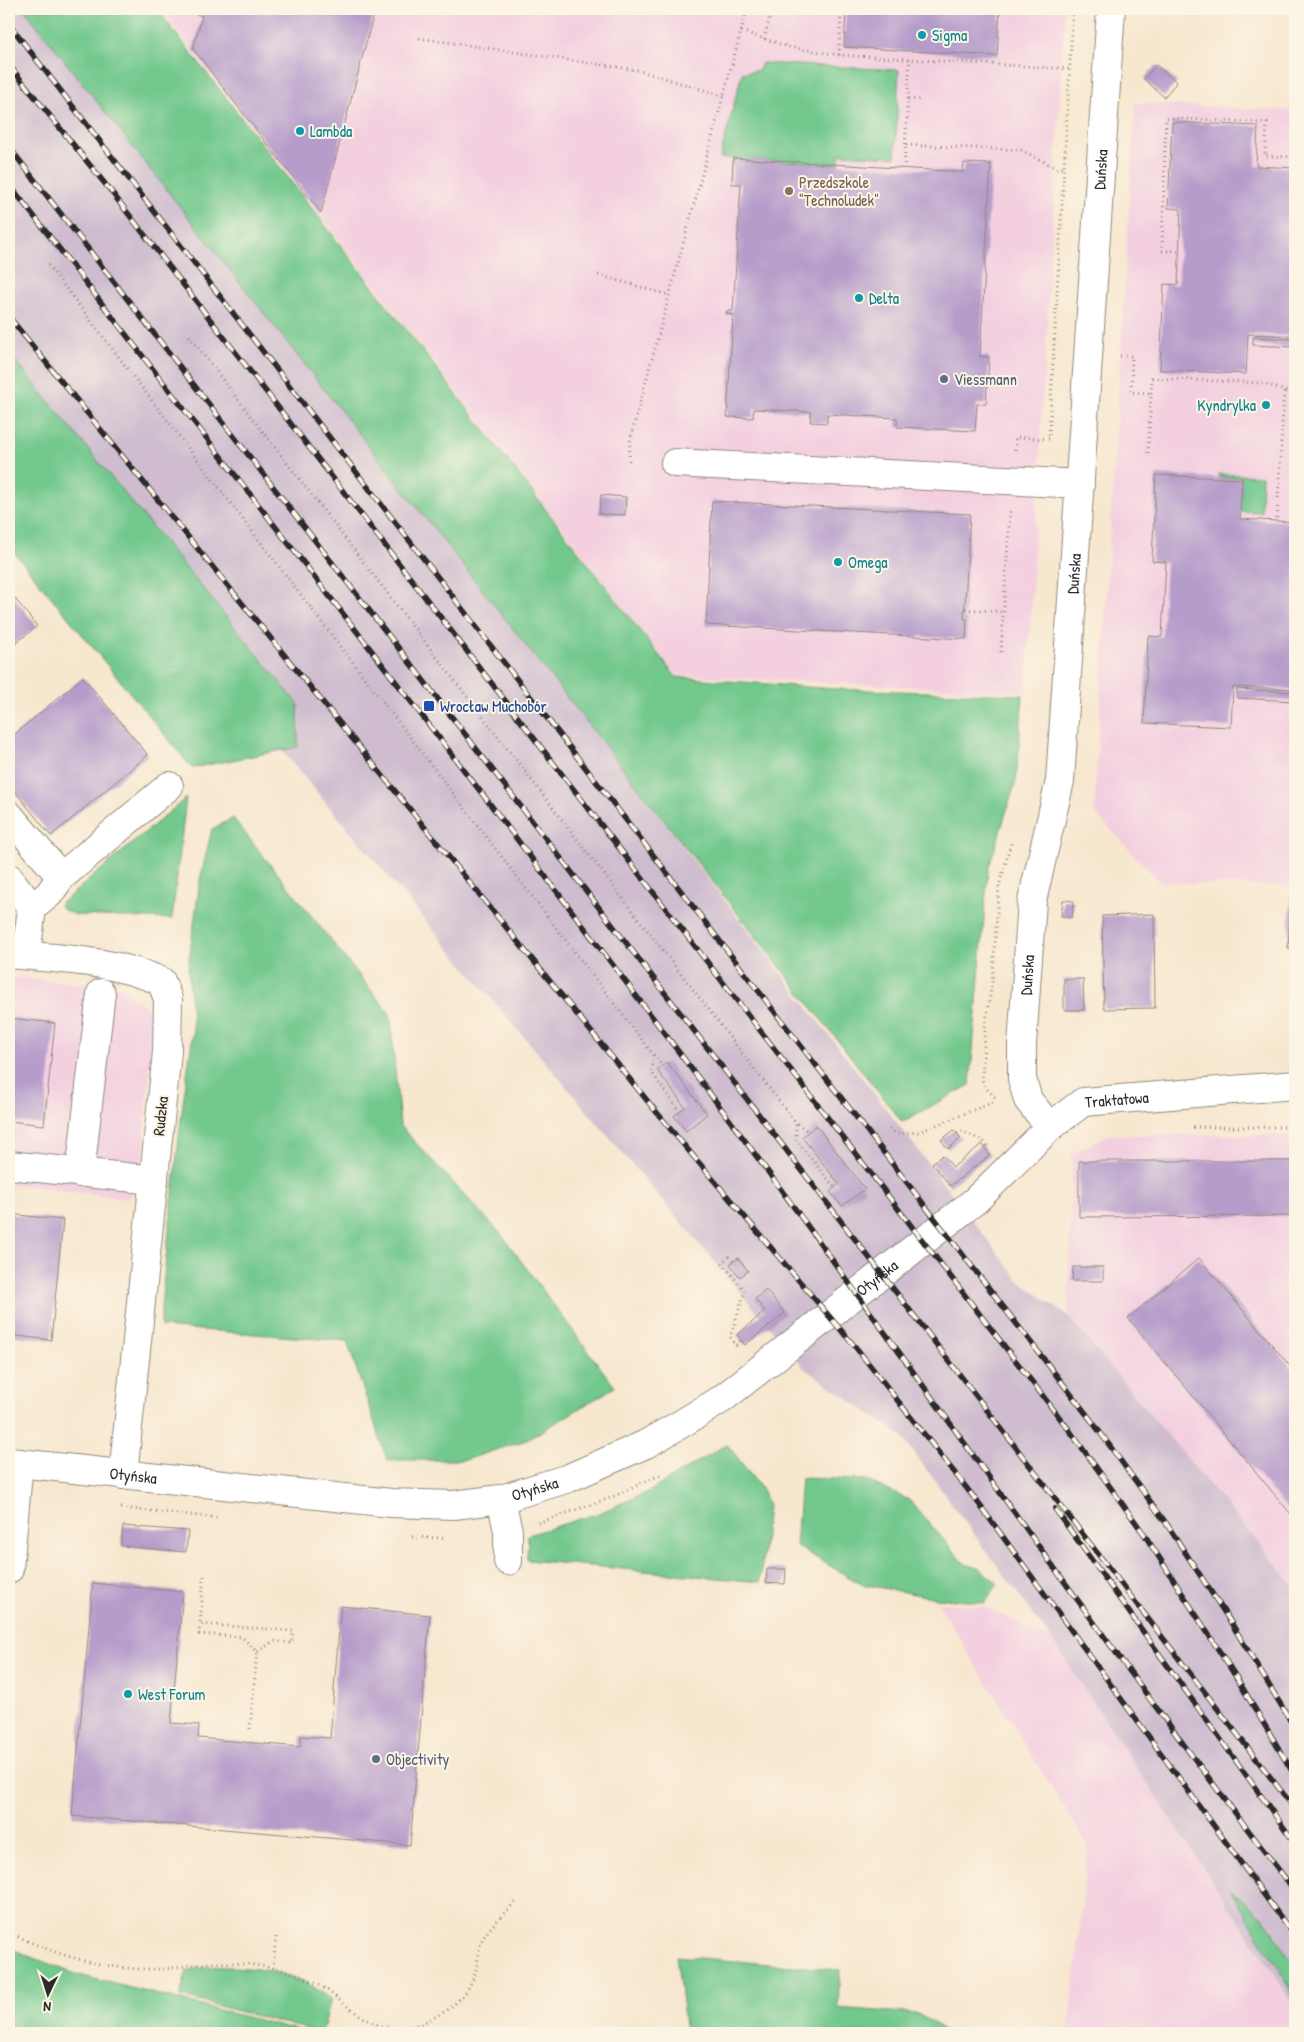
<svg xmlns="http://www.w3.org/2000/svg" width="1304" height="2042" viewBox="0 0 1304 2042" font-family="'Patrick Hand',sans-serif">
	<rect width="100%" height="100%" fill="#fcf5e5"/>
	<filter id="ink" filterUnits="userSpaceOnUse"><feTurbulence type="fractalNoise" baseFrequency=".02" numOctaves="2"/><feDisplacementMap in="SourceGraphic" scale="10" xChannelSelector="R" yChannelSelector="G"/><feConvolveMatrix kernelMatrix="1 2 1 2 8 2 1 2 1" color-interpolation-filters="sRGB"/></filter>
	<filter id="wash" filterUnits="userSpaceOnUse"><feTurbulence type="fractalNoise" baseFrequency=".0096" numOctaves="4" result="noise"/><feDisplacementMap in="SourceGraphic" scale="20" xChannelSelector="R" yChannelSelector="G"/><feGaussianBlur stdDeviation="1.12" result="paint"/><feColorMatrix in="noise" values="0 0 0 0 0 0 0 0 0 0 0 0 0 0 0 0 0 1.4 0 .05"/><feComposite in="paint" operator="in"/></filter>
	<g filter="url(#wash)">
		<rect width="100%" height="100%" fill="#f7e7cf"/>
		<!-- built -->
		<path fill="#f3cfe0" d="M160,9H1065L1026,692L676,675Z
			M1135,103L1295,111V887L1160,882L1094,812Z
			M9,977L119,987L153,1012L144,1153L129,1198L9,1184Z
			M1109,1135H1295V1587L1068,1316L1072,1153Z
			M937,1602L986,1607L1052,1640L1295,2007V2033H1069L1088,1846Z"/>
		<!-- industrial -->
		<path fill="#cfbdcf" d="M9,9H35L1020,1282L1068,1316L1295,1587V2006L1052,1640L901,1435L805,1369L9,428Z"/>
		<!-- green -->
		<path fill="#72c88d" stroke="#4e7a5c" d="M24,9H157L676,677L835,689L1023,695L1016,781L988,870L970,1085L902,1122Z
			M762,63L899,70L895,157L839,154V164L720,158L742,73L759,70Z
			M9,353L298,704V747L192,768L9,546Z
			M1218,474L1262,476L1261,512L1240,511L1242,478L1218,477Z
			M186,798L172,919L76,915L64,910L59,905Z
			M233,818L390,1014L400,1126L501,1234L615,1387L527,1440L465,1460H387L347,1341L161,1327V1306L181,1118L193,1032L188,967L200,880L212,829Z
			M727,1444L763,1491L768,1506L760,1582L527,1560L528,1535L599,1513L648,1492Z
			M801,1478L866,1480L909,1500L965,1564L981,1569L998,1584L985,1603L936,1598L861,1584L796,1546Z
			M1232,1891L1263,1917L1295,1967V1997Z
			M9,1948L75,1974L310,2033H9Z
			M676,1956L840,1970L838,2008L918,2014L949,2033H686Z
			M211,1967C253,1966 298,1971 331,1999L322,2033L180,1996L187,1970Z"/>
		<g id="blocks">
			<!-- building -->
			<path fill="#b59cca" d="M179,9H375L321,213L193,49L202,16Z
				M846,9H1000L997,56L844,47Z
				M1267,9H1295V13L1267,10Z
				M1156,65L1177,82L1164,97L1144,79Z
				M1172,122L1258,126L1256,166L1295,168V336L1248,334L1246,374L1160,370L1164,284L1178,285L1181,209L1168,208Z
				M733,158L963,172L964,163L991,164L980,356L989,357L986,404H977L975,431L897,427V418L827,414V423L810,422L811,412L754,409L753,418L727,417L733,315L726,314L727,311H733L741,184H732Z
				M1253,337L1295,339V347L1253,345Z
				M1156,475L1242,479L1240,519L1295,522V689L1233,687L1231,727L1144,723L1148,636L1162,637L1166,562L1152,561Z
				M601,495L626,497L625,515L599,514Z
				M712,501L970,514L964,619H967L966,639L706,625Z
				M9,591L37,626L9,649Z
				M83,677L148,755L51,836L9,784V739Z
				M1237,689L1295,692V701L1237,698Z
				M1292,887H1295V948H1288Z
				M1063,900L1074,901L1072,917L1061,916Z
				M1154,914L1155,1008L1104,1009L1102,916Z
				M1064,979H1083L1084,1010H1064Z
				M9,1018L55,1023L44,1125L9,1121Z
				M667,1062L707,1114L686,1131L674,1116L685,1107L657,1070Z
				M816,1125L865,1189L842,1206L830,1192L839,1184L802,1137Z
				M954,1130L961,1138L948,1149L941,1140Z
				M982,1144L990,1155L950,1186L932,1163L943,1155L953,1167Z
				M1079,1161H1295V1216L1079,1217Z
				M9,1214L63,1220L51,1340L9,1335Z
				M738,1258L748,1271L740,1277L730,1264Z
				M1199,1258L1295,1372V1519L1128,1318Z
				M1073,1267H1103V1281H1072Z
				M766,1290L785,1313L745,1345L737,1335L765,1311L755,1299Z
				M123,1526L188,1531L186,1552L121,1546Z
				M767,1569H786L785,1584L766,1583Z
				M93,1583L183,1592L171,1723L199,1725L198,1738L300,1747L301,1736L330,1738L341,1606L430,1615L410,1845L72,1816Z"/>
		</g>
	</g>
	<g filter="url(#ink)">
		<use href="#blocks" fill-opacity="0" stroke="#91897d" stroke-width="1"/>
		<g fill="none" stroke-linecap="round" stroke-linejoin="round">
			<defs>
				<g id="minor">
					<path d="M675,463L1080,484"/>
					<path d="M9,815L61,877"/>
					<path d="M9,878L32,908L26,955"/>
					<path d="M32,908L49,894L61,877L169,786"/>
					<path d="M9,954C61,959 112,960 161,981L168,999L167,1052L123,1475"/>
					<path id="s1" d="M1050,1127L1028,1100L1022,1079V1045L1032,901L1060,781L1111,9"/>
					<path d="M9,1165L154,1180"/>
					<path d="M80,1173L101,993"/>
					<path id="s2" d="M9,1462L391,1503L454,1505L501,1499L569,1478L646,1444L681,1424L722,1399L976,1200L1050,1127L1083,1102L1295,1085"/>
					<path d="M501,1499L508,1531V1561"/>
					<path d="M9,1569L19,1463"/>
				</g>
			</defs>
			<!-- minor casing -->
			<use href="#minor" stroke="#91897d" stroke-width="30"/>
			<!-- path -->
			<path stroke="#91897d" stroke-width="3" stroke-dasharray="1 4" stroke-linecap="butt" d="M741,31L747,9
				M419,38L637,70L724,96
				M764,39L772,9
				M839,55L841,9
				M908,99L923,100
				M906,145L1021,150L1056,168H1064
				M904,169L910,59
				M1178,251H1162L1166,118L1267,123L1265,156L1295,157
				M48,265L662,1066
				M598,275L669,295
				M189,336L796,1123L808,1131
				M1120,356H1132L1131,392L1151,393
				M1049,435L1073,9
				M1015,450L1016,437L1049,439
				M1148,453L1152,378L1264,383L1284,391H1295
				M629,461L630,442L637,414L741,31L789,47L839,55L1070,69
				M1277,518L1284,391
				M965,609L1004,612
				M1001,652L1010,511
				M653,1055L652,1073L679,1111
				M995,1097L985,1087L982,1080L985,1027L992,984L999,886L1011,843
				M796,1124V1140L835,1188
				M1193,1127H1295
				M889,1129L897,1134L919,1132L996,1101
				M957,1134L962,1131L983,1141L988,1146
				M733,1261L729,1257L722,1263L745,1291L730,1337L737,1347
				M736,1345L741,1340
				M121,1508L219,1518
				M538,1523L610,1498L660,1475
				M412,1537L443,1538
				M204,1576L200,1624L293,1631L292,1643L274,1641L257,1652
				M200,1624L199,1634L242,1637L257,1652
				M250,1729L257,1652
				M9,1932C54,1955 107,1971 158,1969C172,1969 186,1965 200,1964C228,1961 258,1964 286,1971C300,1975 315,1982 327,1990C356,2012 381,2040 422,2023C447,2013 469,1997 476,1970C478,1961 478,1949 482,1940C490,1926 506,1912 517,1900
				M273,1968L276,1936"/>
			<!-- minor -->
			<use href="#minor" stroke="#fff" stroke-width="28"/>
			<defs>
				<path id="rail" d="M9,24L1091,1420L1166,1523L1230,1621L1295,1728
					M9,65L110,190L1070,1431L1144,1534L1236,1677L1295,1776
					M9,147L407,659L1295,1809
					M9,184C244,487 481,788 711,1095C908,1358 1093,1631 1295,1891
					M9,317L672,1131L857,1349L976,1500L1295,1937
					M1055,1509L1295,1843"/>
			</defs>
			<!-- rail casing -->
			<use href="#rail" stroke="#2b2b2b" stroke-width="5.5"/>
			<!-- rail -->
			<use href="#rail" stroke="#fcf5e5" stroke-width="4" stroke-dasharray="11" stroke-linecap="butt"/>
		</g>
	</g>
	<!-- markers -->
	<g fill="#0f9aa8" stroke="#fcf5e5" stroke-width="2">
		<circle cx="922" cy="35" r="5"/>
		<circle cx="300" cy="131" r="5"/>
		<circle cx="859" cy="298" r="5"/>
		<circle cx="1266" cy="405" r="5"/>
		<circle cx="838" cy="562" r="5"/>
		<circle cx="128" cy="1694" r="5"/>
	</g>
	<circle fill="#8d6e63" stroke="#fcf5e5" stroke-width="2" cx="789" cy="191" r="5"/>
	<g fill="#5c6f8a" stroke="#fcf5e5" stroke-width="2">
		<circle cx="944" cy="379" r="5"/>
		<circle cx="376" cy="1759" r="5"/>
	</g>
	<rect fill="#1a4fb4" stroke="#fcf5e5" stroke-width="2" x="423" y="700" width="12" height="12" rx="2.5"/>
	<g text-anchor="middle" stroke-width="4" stroke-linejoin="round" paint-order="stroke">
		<!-- culture labels -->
		<g font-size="16" fill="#0d838f" stroke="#fcf5e5" text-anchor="start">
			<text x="932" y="41">Sigma</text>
			<text x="310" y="137">Lambda</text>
			<text x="869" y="304">Delta</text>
			<text x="1256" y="411" text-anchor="end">Kyndrylka</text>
			<text x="848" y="568">Omega</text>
			<text x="138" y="1700">West Forum</text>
		</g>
		<!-- street labels -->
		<g font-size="16" fill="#2b2b2b" stroke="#fcf5e5">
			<text dy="6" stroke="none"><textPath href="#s1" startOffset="971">Duńska</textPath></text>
			<text dy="6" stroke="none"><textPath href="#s1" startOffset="566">Duńska</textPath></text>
			<text dy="6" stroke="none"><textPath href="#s1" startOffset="161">Duńska</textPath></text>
			<text dy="6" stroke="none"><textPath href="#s2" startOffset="1240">Traktatowa</textPath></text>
			<text transform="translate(160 1116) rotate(-84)" y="6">Rudzka</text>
			<text dy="6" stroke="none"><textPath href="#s2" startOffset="935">Otyńska</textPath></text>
			<text dy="6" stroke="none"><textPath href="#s2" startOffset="125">Otyńska</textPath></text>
			<text dy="6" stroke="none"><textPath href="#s2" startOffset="530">Otyńska</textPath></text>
		</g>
		<!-- education labels -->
		<g font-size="16" fill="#785e54" stroke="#fcf5e5" text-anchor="start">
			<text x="799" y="188">Przedszkole<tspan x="799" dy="18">"Technoludek"</tspan></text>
		</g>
		<!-- service labels -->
		<g font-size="16" fill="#4e5e75" stroke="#fcf5e5" text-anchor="start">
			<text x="954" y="385">Viessmann</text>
			<text x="386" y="1765">Objectivity</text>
		</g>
		<!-- transit labels -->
		<g font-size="16" fill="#164399" stroke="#fcf5e5" text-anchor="start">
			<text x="440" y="712">Wrocław Muchobór</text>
		</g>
	</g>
	<!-- margin -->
	<rect width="1304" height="2042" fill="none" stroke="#fcf5e5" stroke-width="30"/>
	<!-- north arrow -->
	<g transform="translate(48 1994) rotate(184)" stroke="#fcf5e5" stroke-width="4" paint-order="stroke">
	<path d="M0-4L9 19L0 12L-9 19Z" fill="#2b2b2b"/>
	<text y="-8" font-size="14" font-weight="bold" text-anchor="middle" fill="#2b2b2b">N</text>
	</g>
</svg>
